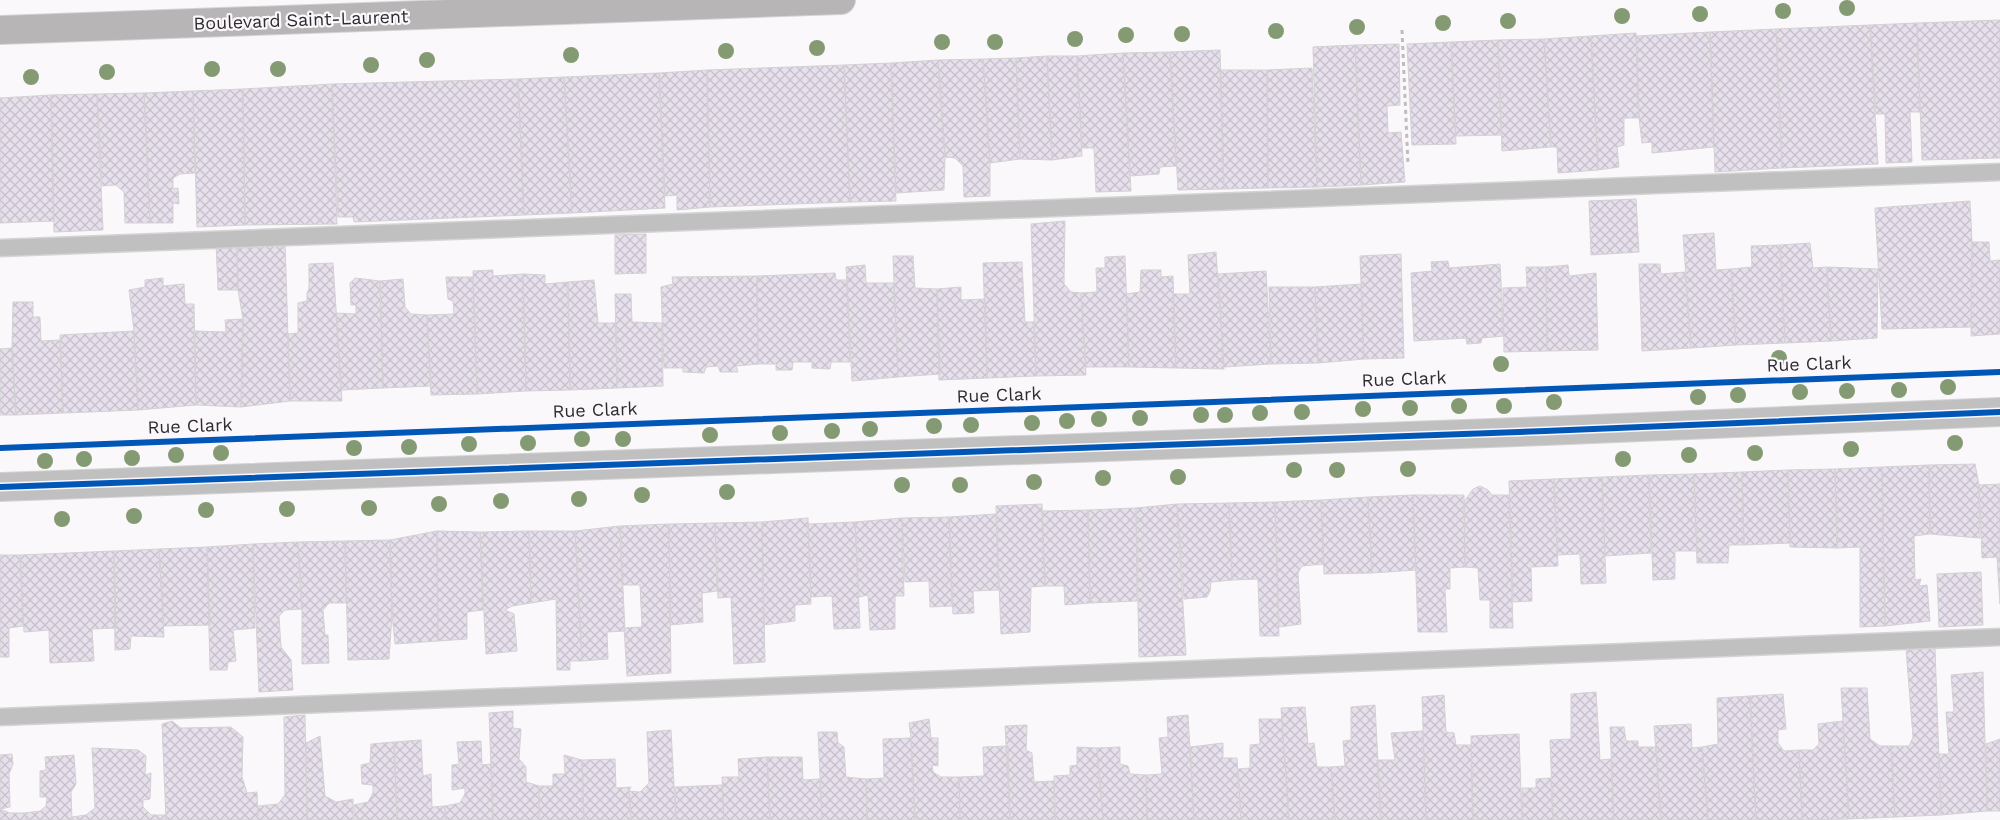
<svg xmlns="http://www.w3.org/2000/svg" width="2000" height="820" viewBox="0 0 2000 820" font-family="'Work Sans',sans-serif">
	<defs>
		<pattern id="building-cross-hatch" width="8" height="8" patternUnits="userSpaceOnUse" patternTransform="scale(1.25)"><rect width="8" height="8" fill="#e7e0ec"/><path d="M0 0l8 8M0 8l8-8" fill="none" stroke="#c6c0cb"/></pattern>
	</defs>
	<rect width="100%" height="100%" fill="#faf8fb"/>
	<!-- building -->
	<path fill="url(#building-cross-hatch)" stroke="#d2d1d3" d="M2000,20V158L1922,160L1917,23Z
		M1917,23L1920,112H1910L1912,162L1886,163L1885,114H1876L1870,25Z
		M1870,25L1878,164L1782,168L1776,29Z
		M1776,29L1782,168L1715,172L1710,32Z
		M1710,32L1714,147L1652,153V142L1642,143L1639,118L1636,36Z
		M1636,33L1639,118H1624V145L1617,147L1619,167L1598,170L1591,36Z
		M1591,36L1598,170L1558,173L1557,147H1551L1544,39Z
		M1544,39L1551,147L1502,151L1498,40Z
		M1498,40L1501,135L1456,136L1451,42Z
		M1451,42L1456,144L1412,145L1407,44Z
		M1399,44L1400,105L1387,106L1388,133L1401,132L1405,182L1361,185L1355,45Z
		M1355,45L1361,185L1317,187L1313,47Z
		M1220,50L1224,189L1178,190L1170,52Z
		M1170,52L1176,166L1160,167L1159,174L1130,176L1123,53Z
		M1123,53L1131,191L1096,192L1094,148H1082L1077,56Z
		M1047,56L1052,160L1020,159L1016,58Z
		M1047,56H1077L1082,156L1052,160Z
		M1016,58L1020,159L990,163L983,59Z
		M983,59L990,163V196L964,197L963,166L955,158L945,157L938,60Z
		M938,60L945,157L944,190L896,193L891,63Z
		M891,63L896,201L850,202L844,65Z
		M844,65L850,202L710,207L707,70Z
		M1312,68L1317,187L1268,188L1267,70Z
		M707,70L710,207L677,210V195L665,196L659,73Z
		M1220,70H1267L1268,188L1224,189Z
		M659,73L665,208L572,213L564,77Z
		M564,77L572,213L524,215L518,79Z
		M518,79L524,215L354,222L353,217H338L332,84Z
		M332,84L337,224L245,225L243,89Z
		M243,89L245,225L197,227L193,91Z
		M193,91L195,173L180,174L173,178V189L178,188L179,204L173,203V223H150L144,93Z
		M144,93L150,223H125L124,192L116,185L102,186L97,94Z
		M97,94L103,230L54,232L51,95Z
		M51,95L54,221L0,223V98Z
		M1636,199L1639,252L1591,255L1589,201Z
		M1970,201L1972,242L1971,327L1882,329L1875,208Z
		M1065,221L1064,284L1071,292L1081,293L1086,375L1036,376L1031,224Z
		M1714,233L1716,270L1731,269L1736,345L1691,348L1683,235Z
		M646,234V273L615,274V235Z
		M285,240L290,401L241,407L243,319L238,290L237,243Z
		M1972,242H1989L1990,261L2000,260V334L1971,336Z
		M216,243H237L238,290H218Z
		M1810,243L1813,268L1827,267L1831,341L1785,343L1780,245Z
		M1780,245L1785,343L1736,345L1731,269L1752,267L1751,246Z
		M1216,252L1224,369L1176,368L1173,294H1190L1188,255Z
		M1401,254L1404,358L1364,359L1360,256Z
		M893,256H913L915,288L937,289L940,374L898,377Z
		M1125,256L1129,367H1086L1081,293L1097,292L1096,268H1105V257Z
		M1448,261L1449,268L1500,264L1504,336L1482,338L1481,343L1467,344L1466,338L1414,341L1411,273L1432,271L1431,262Z
		M1022,262L1025,322H1034L1036,376L987,378L983,263Z
		M333,263L342,401H290L288,334L298,333V303L307,301V293L309,289V264Z
		M1639,264H1660L1661,274L1685,272L1691,348L1642,351Z
		M865,265L866,283H894L898,377L852,381L846,267Z
		M1568,265L1569,276L1596,273L1598,350L1547,351L1546,267Z
		M1526,267H1546L1547,351L1504,352L1503,288L1527,287Z
		M1827,267L1878,269L1877,338L1831,341Z
		M493,270V276L523,274L526,391L477,394L473,271Z
		M1141,270H1161V277L1173,276L1176,368L1129,367L1126,294L1140,292Z
		M1266,271L1271,364L1224,367L1218,274Z
		M835,273L836,280H847L850,362H831L830,369L812,368V362H793L792,370H776V364H758L757,276Z
		M523,274L545,275V284L568,282L570,390L526,391Z
		M757,276L758,364L736,366L738,372H720L718,366L706,367L704,373L683,372V368H664L661,287L673,284L672,277Z
		M446,277H473L477,394L431,395L427,315L454,314L453,301L448,299Z
		M163,278V286L184,284L185,304H194L196,405L138,410L134,331L129,290L145,287V280Z
		M355,278L380,281L383,388L341,390L336,313L356,314V305H351L350,283Z
		M403,279L405,307L411,314L427,315L431,386L383,388L380,281Z
		M594,280L598,323H616L617,388L570,390L568,282Z
		M1361,284L1364,359L1318,363L1315,287Z
		M961,287V300L985,299L987,378L939,380L937,289Z
		M1269,287H1315L1318,363L1271,364Z
		M615,294H631L632,322L662,323L663,386L617,388Z
		M13,302H33V317H40L41,341L60,340L63,413L16,415L12,348Z
		M243,319L241,407L196,405L194,331L226,332L225,320Z
		M134,331L138,410L63,413L60,335Z
		M12,348L16,415H0V349Z
		M1975,464L1979,485L1980,538L1930,534L1929,465Z
		M1929,465L1930,534L1914,536L1915,580L1921,579L1919,586L1927,585L1930,621L1885,626L1882,467Z
		M1882,467L1885,626L1860,627V547L1837,548L1835,469Z
		M1835,469L1837,548L1790,547L1788,470Z
		M1788,470L1790,543L1744,545L1742,472Z
		M1742,472L1744,545H1729L1728,563H1697L1694,474Z
		M1694,474L1697,551H1675V579L1653,580L1649,475Z
		M1649,475L1651,553L1605,556L1602,477Z
		M1602,477L1606,583L1581,584L1580,554L1557,555L1554,479Z
		M1554,479L1558,566L1531,567L1532,601L1513,602L1509,481Z
		M2000,484V604L1997,557L1982,558L1979,485Z
		M1480,486L1488,490L1492,495H1509L1513,628H1490V600H1480L1478,568L1465,567L1464,502L1473,489Z
		M1413,495L1416,570L1372,573L1368,497Z
		M1413,495H1464L1465,567L1450,568V589H1445L1447,632H1418Z
		M1368,497L1372,573L1324,574L1321,500Z
		M1321,500L1324,564L1302,566L1298,573L1301,624L1279,627L1275,502Z
		M1275,502L1279,636H1260L1258,579L1232,580L1229,503Z
		M1229,503L1232,580L1211,582L1210,591L1207,597L1184,599L1177,504Z
		M1042,504L1045,586L1031,587L1030,632L1001,634L996,506Z
		M1177,504L1186,655L1139,657L1136,508Z
		M1136,508L1137,601L1090,603L1088,510Z
		M1088,510L1090,603L1065,605L1064,586H1045L1042,511Z
		M996,514L999,590L973,591L974,613L953,614L949,517Z
		M949,517L952,606L930,607L929,581L905,582L902,518Z
		M808,518L811,604L795,605V621L764,625L762,522Z
		M902,518L904,596H895V629L870,630L868,595L859,597L855,522Z
		M762,522L765,662L734,664L731,597L718,598L715,523Z
		M855,522L860,628L834,629L832,596L811,597L808,524Z
		M715,523L717,591L702,593L703,622L670,625L669,524Z
		M669,524L671,673L627,676L624,628L642,627L640,585H622L620,526Z
		M620,526L625,631L607,632L608,659L582,661L575,531Z
		M437,531L438,641L395,644L392,614L390,540Z
		M437,531L480,532L483,610L467,612V639L438,641Z
		M529,531L531,603L512,606L505,610L514,614L517,651L486,654L480,532Z
		M529,531H575L582,661H570V670H557L556,599L531,603Z
		M390,540L392,614L389,659L348,660L345,541Z
		M345,541L346,603H329L323,610L325,635H328L329,663L302,664V609L298,542Z
		M298,542L302,609L285,610L279,616L281,647L291,660L293,690L259,692L253,544Z
		M253,544L255,628L233,630L236,661L228,662L227,670H210L207,547Z
		M207,547L210,625L164,626L159,549Z
		M159,549L164,637L131,636L130,649L115,650L114,551Z
		M114,551L116,628L92,629L94,661L50,663L49,630L24,632L20,555Z
		M0,555H20L23,626L9,628V657H0Z
		M1981,572L1983,625L1939,627L1937,574Z
		M1935,648L1941,815L1895,817L1891,746H1909L1913,737L1906,649Z
		M1983,672L1987,811L1941,815L1939,754H1949L1946,712H1954L1951,675Z
		M1841,688H1867L1870,739L1880,746H1891L1895,817L1849,819Z
		M1596,692L1600,760L1611,759L1614,820H1553L1550,740L1571,739V694Z
		M1783,694L1786,729L1778,730V743L1784,751L1799,750L1802,820H1756L1750,696Z
		M1444,695L1446,732L1454,733L1456,745H1471L1473,820H1426L1422,697Z
		M1750,696L1756,820H1708L1702,747L1718,744L1717,698Z
		M1375,705L1381,820H1335L1331,767L1345,766L1343,741L1351,740V707Z
		M1305,707L1308,744L1314,743L1317,767H1331L1335,820H1289L1281,708Z
		M513,711V728L521,729L519,759L526,767V782L539,786V820H493L489,713Z
		M305,715L307,820H258V806L278,804L285,795L284,717Z
		M1188,715L1194,820H1147L1146,775L1162,774L1159,738L1168,737L1167,717Z
		M929,719L931,738H938V766L932,765L933,772L941,777H959L960,820H915L911,738L909,723Z
		M1259,719H1282L1289,820H1241L1238,769L1250,768V745L1260,744Z
		M172,721L181,728L231,727L243,737L242,777L247,793L257,792L258,820H166L162,724Z
		M1843,721L1849,819L1802,820L1799,750H1813L1819,744L1818,724Z
		M1691,724L1692,748L1702,747L1708,820H1661L1654,726Z
		M1027,725L1026,750L1032,753L1034,782L1054,781L1055,820H1010L1005,726Z
		M1610,727H1624L1626,741H1638V747H1656L1661,820H1614Z
		M671,730L676,820H631L629,791L640,792L649,783L647,732Z
		M1423,731L1426,820H1381L1377,760H1395L1391,733Z
		M818,732H837L838,743L844,747L846,777L866,779L867,820H822Z
		M1519,734L1522,820H1473L1471,736Z
		M320,736L325,796L336,802L353,799V820H307L306,743Z
		M911,738L915,820H867L866,779L884,778L883,739Z
		M2000,739V811H1987L1986,744Z
		M421,740L423,776L431,774L432,807L445,806L446,820H397L394,742Z
		M481,741L482,765L491,764L493,820H446L445,806L460,803L465,794V788L452,790V765L459,764L457,742Z
		M394,742L397,820H354V805L368,802L373,793V785L362,784L361,765L370,763L371,744Z
		M1223,743V758H1237L1241,820H1194L1190,747Z
		M1008,746L1010,820H960L959,777L984,776L983,747Z
		M1077,747L1097,748L1103,820H1055L1054,776L1070,775V766L1077,765Z
		M1120,747V764L1128,766L1130,774L1146,775L1147,820H1103L1097,748Z
		M92,748L138,750L146,756L145,775L151,773L150,799L143,800V807L151,815H166V820H72V817L86,815L95,808Z
		M12,754L13,764L9,774L10,807L0,809L10,813H25L26,820H0V755Z
		M74,755L76,784L71,792L72,820H26L25,813L40,811L46,806L47,797H40V771L46,770L45,757Z
		M564,755L582,760L584,820H539V786H553V774H565Z
		M767,757H802L803,780L820,779L822,820H770Z
		M767,757L770,820H724L722,777H739L738,759Z
		M615,759L616,788L631,787L629,791L631,820H584L582,760Z
		M1551,778L1553,820H1522V788H1536V779Z
		M722,785L724,820H676L675,787Z"/>
	<g fill="none" stroke-linecap="round" stroke-linejoin="round">
		<defs>
			<path id="lane" d="M0,248L2000,172
				M0,717L2000,637"/>
			<path id="street" d="M0,487L1545,431L2000,412"/>
			<path id="secondary" d="M0,30L841,0"/>
		</defs>
		<!-- lane casing -->
		<use href="#lane" stroke="#d5d4d5" stroke-width="19"/>
		<!-- street casing -->
		<use href="#street" stroke="#d5d4d5" stroke-width="30"/>
		<!-- secondary casing -->
		<use href="#secondary" stroke="#d5d4d5" stroke-width="30"/>
		<!-- path -->
		<path stroke="#bebcbe" stroke-width="3" stroke-dasharray="4 4" stroke-linecap="butt" d="M1402,30L1408,164"/>
		<!-- lane -->
		<use href="#lane" stroke="#c1c0c0" stroke-width="16"/>
		<!-- street -->
		<use href="#street" stroke="#c1c0c0" stroke-width="28"/>
		<!-- secondary -->
		<use href="#secondary" stroke="#b7b5b5" stroke-width="28"/>
		<defs>
			<path id="cycleway" d="M0,448L2000,372
				M0,487L1545,431L2000,412"/>
		</defs>
		<!-- cycleway casing -->
		<use href="#cycleway" stroke="#fbf7fc" stroke-width="9"/>
		<!-- cycleway -->
		<use href="#cycleway" stroke="#0057b8" stroke-width="6"/>
	</g>
	<!-- trees -->
	<g fill="#839a72">
		<circle cx="1847" cy="8" r="8"/>
		<circle cx="1783" cy="11" r="8"/>
		<circle cx="1700" cy="14" r="8"/>
		<circle cx="1622" cy="16" r="8"/>
		<circle cx="1508" cy="21" r="8"/>
		<circle cx="1443" cy="23" r="8"/>
		<circle cx="1357" cy="27" r="8"/>
		<circle cx="1276" cy="31" r="8"/>
		<circle cx="1182" cy="34" r="8"/>
		<circle cx="1126" cy="35" r="8"/>
		<circle cx="1075" cy="39" r="8"/>
		<circle cx="942" cy="42" r="8"/>
		<circle cx="995" cy="42" r="8"/>
		<circle cx="817" cy="48" r="8"/>
		<circle cx="726" cy="51" r="8"/>
		<circle cx="571" cy="55" r="8"/>
		<circle cx="427" cy="60" r="8"/>
		<circle cx="371" cy="65" r="8"/>
		<circle cx="212" cy="69" r="8"/>
		<circle cx="278" cy="69" r="8"/>
		<circle cx="107" cy="72" r="8"/>
		<circle cx="31" cy="77" r="8"/>
		<circle cx="1779" cy="358" r="8"/>
		<circle cx="1501" cy="364" r="8"/>
		<circle cx="1948" cy="387" r="8"/>
		<circle cx="1899" cy="390" r="8"/>
		<circle cx="1847" cy="391" r="8"/>
		<circle cx="1800" cy="392" r="8"/>
		<circle cx="1738" cy="395" r="8"/>
		<circle cx="1698" cy="397" r="8"/>
		<circle cx="1554" cy="402" r="8"/>
		<circle cx="1459" cy="406" r="8"/>
		<circle cx="1504" cy="406" r="8"/>
		<circle cx="1410" cy="408" r="8"/>
		<circle cx="1363" cy="409" r="8"/>
		<circle cx="1302" cy="412" r="8"/>
		<circle cx="1260" cy="413" r="8"/>
		<circle cx="1201" cy="415" r="8"/>
		<circle cx="1225" cy="415" r="8"/>
		<circle cx="1140" cy="418" r="8"/>
		<circle cx="1099" cy="419" r="8"/>
		<circle cx="1067" cy="421" r="8"/>
		<circle cx="1032" cy="423" r="8"/>
		<circle cx="971" cy="425" r="8"/>
		<circle cx="934" cy="426" r="8"/>
		<circle cx="870" cy="429" r="8"/>
		<circle cx="832" cy="431" r="8"/>
		<circle cx="780" cy="433" r="8"/>
		<circle cx="710" cy="435" r="8"/>
		<circle cx="582" cy="439" r="8"/>
		<circle cx="623" cy="439" r="8"/>
		<circle cx="528" cy="443" r="8"/>
		<circle cx="1955" cy="443" r="8"/>
		<circle cx="469" cy="444" r="8"/>
		<circle cx="409" cy="447" r="8"/>
		<circle cx="354" cy="448" r="8"/>
		<circle cx="1851" cy="449" r="8"/>
		<circle cx="221" cy="453" r="8"/>
		<circle cx="1755" cy="453" r="8"/>
		<circle cx="176" cy="455" r="8"/>
		<circle cx="1689" cy="455" r="8"/>
		<circle cx="132" cy="458" r="8"/>
		<circle cx="84" cy="459" r="8"/>
		<circle cx="1623" cy="459" r="8"/>
		<circle cx="45" cy="461" r="8"/>
		<circle cx="1408" cy="469" r="8"/>
		<circle cx="1294" cy="470" r="8"/>
		<circle cx="1337" cy="470" r="8"/>
		<circle cx="1178" cy="477" r="8"/>
		<circle cx="1103" cy="478" r="8"/>
		<circle cx="1034" cy="482" r="8"/>
		<circle cx="902" cy="485" r="8"/>
		<circle cx="960" cy="485" r="8"/>
		<circle cx="727" cy="492" r="8"/>
		<circle cx="642" cy="495" r="8"/>
		<circle cx="579" cy="499" r="8"/>
		<circle cx="501" cy="501" r="8"/>
		<circle cx="439" cy="504" r="8"/>
		<circle cx="369" cy="508" r="8"/>
		<circle cx="287" cy="509" r="8"/>
		<circle cx="206" cy="510" r="8"/>
		<circle cx="134" cy="516" r="8"/>
		<circle cx="62" cy="519" r="8"/>
	</g>
	<g text-anchor="middle" stroke-width="4.5" stroke-linejoin="round" paint-order="stroke">
		<!-- street labels -->
		<g font-size="18" fill="#2e2c2e" stroke="#fbf7fc">
			<text transform="translate(301 20) rotate(-2)" y="6">Boulevard Saint-Laurent</text>
			<text transform="translate(1809 364) rotate(-2)" y="6">Rue Clark</text>
			<text transform="translate(1404 379) rotate(-2)" y="6">Rue Clark</text>
			<text transform="translate(999 395) rotate(-2)" y="6">Rue Clark</text>
			<text transform="translate(595 410) rotate(-2)" y="6">Rue Clark</text>
			<text transform="translate(190 426) rotate(-2)" y="6">Rue Clark</text>
		</g>
	</g>
</svg>
